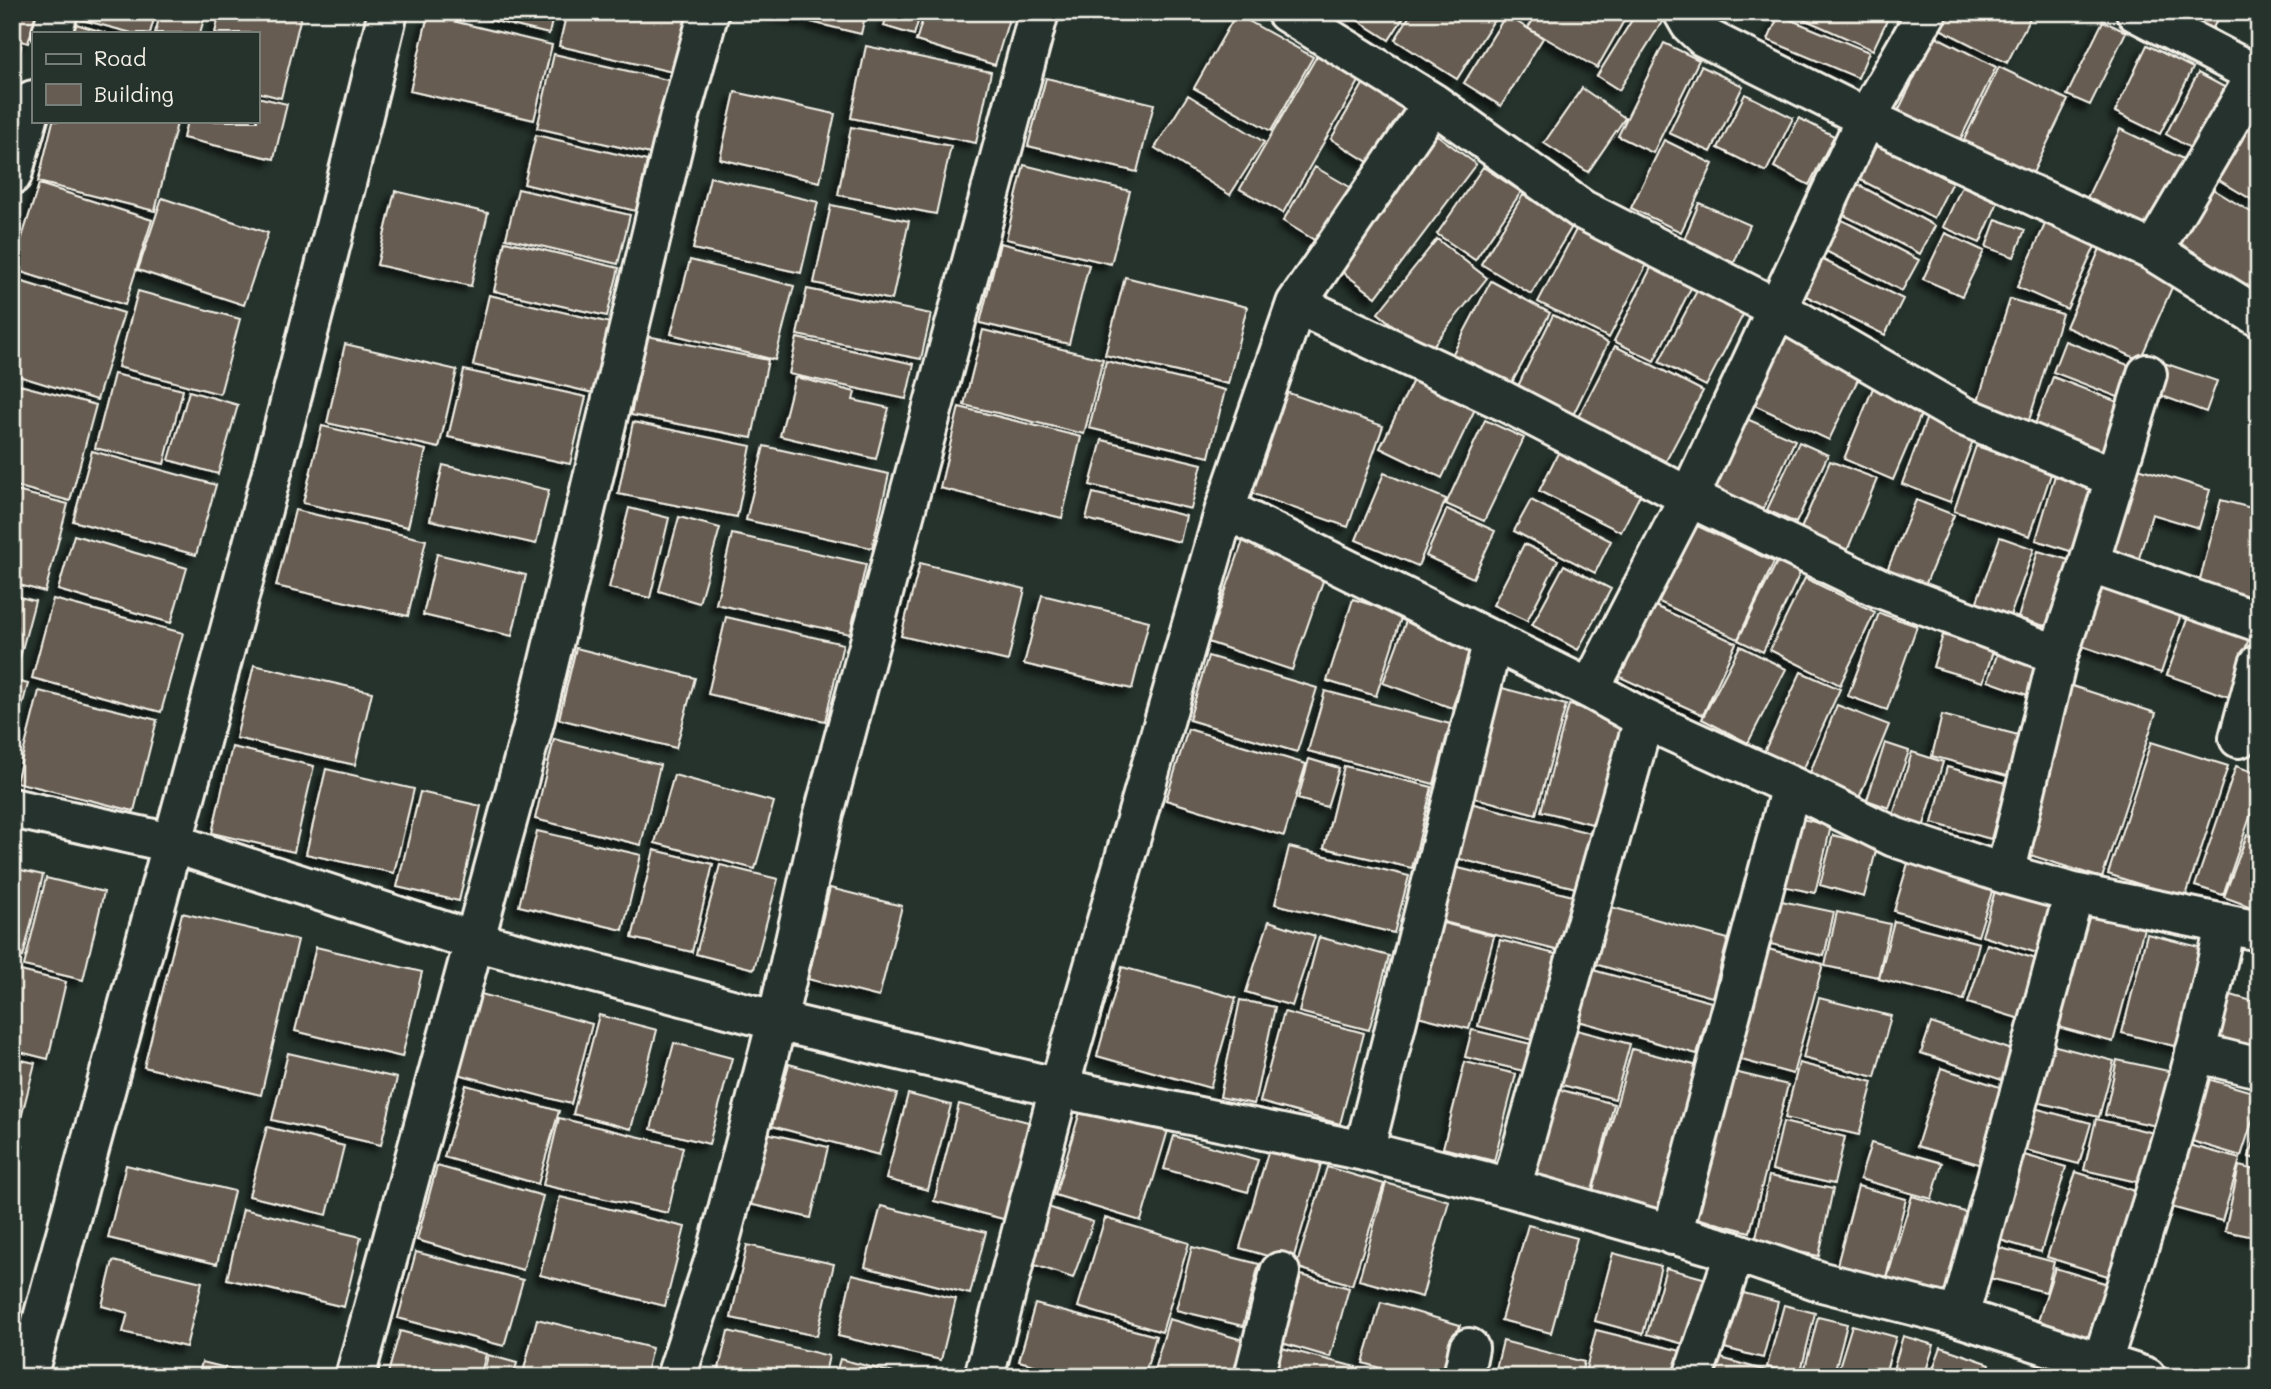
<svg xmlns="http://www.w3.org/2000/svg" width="2271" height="1389" viewBox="0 0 2271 1389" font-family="Mali,sans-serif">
	<defs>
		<filter id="shadow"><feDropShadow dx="-6" dy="6" stdDeviation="3.5" flood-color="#0009"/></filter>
	</defs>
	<rect width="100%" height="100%" fill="#26332d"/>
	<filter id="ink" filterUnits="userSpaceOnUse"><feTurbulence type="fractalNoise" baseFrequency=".0143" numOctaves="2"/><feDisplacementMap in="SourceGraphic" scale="14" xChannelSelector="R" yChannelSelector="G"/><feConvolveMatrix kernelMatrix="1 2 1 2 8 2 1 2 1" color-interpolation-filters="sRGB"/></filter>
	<g filter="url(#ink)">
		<!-- building -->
		<path fill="#665c51" stroke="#f4f1e8" stroke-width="2" filter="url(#shadow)" d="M12,12H37L28,43L12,38Z
			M81,12H156L150,33H132L79,19Z
			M161,12H206L200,33H155Z
			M220,12H302L281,98L257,92V33H215Z
			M457,12H554L549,34Z
			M567,12H691L677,73L559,46Z
			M766,12H809L808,21Z
			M814,12H866L861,34L811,22Z
			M888,12H921L914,35L884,26Z
			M925,12H1011L995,65L916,41Z
			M1345,12H1407L1389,40Z
			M1412,12H1499L1457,79L1395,40Z
			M1538,12H1629L1597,68L1528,28Z
			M1637,12H1646L1662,22L1619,90L1597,76Z
			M1788,12H1885L1890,14L1873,50Z
			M1948,12H2033L2007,63L1940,29Z
			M2169,12H2221L2210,34Z
			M1236,14L1313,57L1271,131L1194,88Z
			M428,15L552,45L534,120L410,91Z
			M1506,15L1543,38L1501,106L1464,83Z
			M1779,15L1869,52L1858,78L1768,40Z
			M2103,21L2126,32L2090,105L2067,95Z
			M76,24L106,33H73Z
			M1935,36L1996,67L1960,140L1898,111Z
			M1664,43L1699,60L1653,153L1618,136Z
			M12,44L21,46L12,86Z
			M2147,45L2193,68L2160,134L2115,112Z
			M866,46L991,72L976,143L851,118Z
			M554,54L676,82L659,156L537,128Z
			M1318,54L1361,78L1283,213L1240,189Z
			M1701,66L1743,86L1711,152L1669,133Z
			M1999,67L2068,100L2032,175L1963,142Z
			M2198,73L2226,88L2192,149L2166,134Z
			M1046,78L1154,104L1137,172L1028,146Z
			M1365,81L1409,106L1373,165L1331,139Z
			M1582,88L1625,118L1588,172L1544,143Z
			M735,92L835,114L820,182L720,159Z
			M1745,94L1793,118L1766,172L1718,148Z
			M1188,95L1264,142L1230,195L1155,148Z
			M257,97L287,104L274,159L183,138L187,121H257Z
			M2259,99V204L2209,174Z
			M1799,118L1834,136L1809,185L1774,167Z
			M53,121H168L177,123L155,211L38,182Z
			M851,127L951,146L936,214L838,195Z
			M2120,129L2183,159L2150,230L2086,200Z
			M1433,132L1476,164L1376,297L1333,265Z
			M536,135L647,161L636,211L524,184Z
			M1664,140L1713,164L1681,232L1631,208Z
			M1874,143L1952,182L1934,218L1857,178Z
			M1024,165L1130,191L1111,264L1006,239Z
			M1315,167L1355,190L1321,244L1283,221Z
			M1483,167L1521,192L1475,260L1437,234Z
			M710,177L818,202L801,273L693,249Z
			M1855,183L1935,226L1920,254L1840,213Z
			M39,184L152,220L125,305L12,269Z
			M2206,185L2259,217V298L2170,243Z
			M1962,186L1998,202L1980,243L1943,227Z
			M518,189L630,215L618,264L506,238Z
			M395,191L488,213L471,286L377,265Z
			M1523,195L1573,225L1531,294L1481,264Z
			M162,198L268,233L244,305L138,270Z
			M1699,203L1750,225L1734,263L1683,242Z
			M831,205L909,221L892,300L814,283Z
			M1838,218L1919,260L1902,291L1822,249Z
			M1996,219L2025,230L2014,257L1986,247Z
			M1580,222L1650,258L1609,338L1538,302Z
			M2046,222L2096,244L2067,309L2017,287Z
			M1945,233L1984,251L1962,296L1923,279Z
			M1437,239L1487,278L1427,353L1378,313Z
			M505,241L619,268L607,316L494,291Z
			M1000,243L1089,265L1069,344L980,323Z
			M2102,244L2177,276L2140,360L2066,327Z
			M1817,257L1903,299L1885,335L1800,293Z
			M690,260L794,286L775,360L671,334Z
			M1653,264L1693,284L1654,361L1614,341Z
			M1125,277L1247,307L1228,384L1105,355Z
			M13,279L124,313L97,400L12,374Z
			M1491,281L1550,313L1509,388L1451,357Z
			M807,289L931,314L921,359L797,335Z
			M1698,289L1744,313L1706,386L1659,362Z
			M138,291L240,319L220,394L118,367Z
			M489,295L619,325L602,395L473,365Z
			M2010,299L2062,314L2026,430L1974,414Z
			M1553,315L1608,343L1573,415L1517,388Z
			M983,330L1103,359L1084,434L964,405Z
			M1779,332L1862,371L1829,440L1746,401Z
			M647,336L768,360L752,438L631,415Z
			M797,338L914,364L906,399L789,374Z
			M2065,341L2136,368L2123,399L2053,372Z
			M345,344L457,370L439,448L327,423Z
			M1615,346L1703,391L1665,463L1578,417Z
			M1106,361L1225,390L1209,457L1089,428Z
			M2164,363L2217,381L2206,412L2154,393Z
			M464,370L586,397L570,464L448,437Z
			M114,374L183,390L164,464L95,448Z
			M795,377L855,392L853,400L889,408L876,459L780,436Z
			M2053,377L2123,404L2100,462L2031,435Z
			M1414,378L1476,407L1442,478L1380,448Z
			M12,383L96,405L70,501L12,485Z
			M1875,383L1926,403L1893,480L1844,459Z
			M189,391L238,405L218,474L169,460Z
			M1283,391L1383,426L1348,527L1248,492Z
			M959,407L1081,437L1062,518L940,488Z
			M1740,416L1795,440L1762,512L1708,488Z
			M1927,417L1975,435L1950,502L1902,484Z
			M1485,420L1524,438L1484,521L1446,504Z
			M633,422L751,446L737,517L618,494Z
			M322,426L426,450L408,527L303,503Z
			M1102,440L1202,464L1191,509L1090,485Z
			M1799,442L1828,455L1796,523L1767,510Z
			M764,446L889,474L872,548L746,520Z
			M1976,446L2052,471L2030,536L1954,511Z
			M92,451L216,485L196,555L73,521Z
			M1558,453L1640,495L1621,532L1539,491Z
			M1830,461L1877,479L1847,551L1800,531Z
			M443,465L549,490L536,544L430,520Z
			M2135,467L2210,490L2199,528L2152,514L2137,565L2108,556Z
			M2056,472L2096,484L2076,553L2036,540Z
			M1384,473L1446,499L1418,566L1356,540Z
			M12,490L68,504L45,592L12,583Z
			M1093,493L1186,516L1180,542L1086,519Z
			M1531,500L1611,541L1595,573L1514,531Z
			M1916,500L1954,515L1924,588L1886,573Z
			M2221,500L2259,510V608L2197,591Z
			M629,508L669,518L650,598L609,588Z
			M1447,509L1495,531L1473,578L1426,556Z
			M295,510L426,540L408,616L276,586Z
			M679,517L720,528L699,603L659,591Z
			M1689,522L1774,562L1738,639L1653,599Z
			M732,534L866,564L850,634L716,604Z
			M74,535L187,568L171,623L58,590Z
			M1245,535L1297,554L1293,567L1324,578L1292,670L1208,642Z
			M2000,537L2034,549L2009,619L1975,607Z
			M1524,544L1558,560L1527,621L1493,605Z
			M2038,551L2072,561L2052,628L2018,618Z
			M437,554L526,575L512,636L423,615Z
			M1778,560L1801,571L1763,652L1738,640Z
			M920,563L1025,589L1008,661L901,636Z
			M1564,565L1611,589L1578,650L1532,625Z
			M1805,578L1875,612L1840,685L1770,650Z
			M2093,584L2181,614L2161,673L2073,643Z
			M12,595L35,601L19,661L12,659Z
			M1042,595L1149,621L1132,689L1024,664Z
			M53,599L183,633L161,712L32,678Z
			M1353,599L1402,615L1376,696L1327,681Z
			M1651,604L1736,643L1703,715L1618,676Z
			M1879,613L1917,626L1887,710L1848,696Z
			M2189,614L2250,635L2229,697L2167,675Z
			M726,617L843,644L825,721L708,694Z
			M1406,621L1475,645L1452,708L1383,683Z
			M1943,635L1993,651L1983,682L1933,667Z
			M1740,646L1786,669L1748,743L1702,719Z
			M576,648L695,678L676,748L559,719Z
			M1998,652L2040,667L2030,696L1988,681Z
			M1208,656L1317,688L1297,752L1189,720Z
			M254,665L372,692L355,765L236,738Z
			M1801,672L1840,689L1803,770L1764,752Z
			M12,680L28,684L12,743Z
			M2069,685L2156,713L2102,878L2015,850Z
			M1502,688L1566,705L1536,814L1472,797Z
			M39,691L157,720L134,811L16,782Z
			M1325,691L1450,724L1434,784L1308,751Z
			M1569,705L1627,719L1600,826L1541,811Z
			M1837,705L1889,725L1859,798L1808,778Z
			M1942,715L2022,736L2011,777L1932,756Z
			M1188,729L1306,764L1284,836L1166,800Z
			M554,739L660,765L641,845L535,819Z
			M2151,742L2228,766L2185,899L2108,874Z
			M1885,743L1909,751L1889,808L1867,800Z
			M232,747L314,766L294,852L212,833Z
			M1912,752L1943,762L1922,831L1891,822Z
			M1309,759L1339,768L1327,807L1298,799Z
			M1344,766L1432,787L1412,868L1324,848Z
			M2236,766L2259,774V791L2223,895L2195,886Z
			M1947,767L2006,783L1991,839L1932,823Z
			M326,769L414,789L394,873L306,854Z
			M674,775L774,802L755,869L655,843Z
			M420,792L481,806L459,901L397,887Z
			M1470,803L1594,834L1580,889L1456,858Z
			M1794,817L1831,826L1815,893L1778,885Z
			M537,831L641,855L623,930L519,906Z
			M1833,835L1877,847L1864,897L1820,885Z
			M2247,835L2259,839L2257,909L2224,897Z
			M1289,847L1409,876L1394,933L1275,904Z
			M654,850L713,864L692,952L632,938Z
			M1909,860L1994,885L1978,936L1894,911Z
			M720,865L778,879L754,969L696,954Z
			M1450,866L1573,896L1560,951L1436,920Z
			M12,868L43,875L23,957L12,955Z
			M46,878L104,892L83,980L24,966Z
			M1997,884L2063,904L2047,956L1982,936Z
			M830,888L902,906L879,997L808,979Z
			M1772,899L1834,912L1824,956L1762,942Z
			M1600,904L1728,939L1712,997L1584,961Z
			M1837,912L1890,924L1878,977L1825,966Z
			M182,913L298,940L261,1095L144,1067Z
			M2090,913L2144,928L2113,1042L2058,1027Z
			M1269,921L1315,936L1292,1006L1246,992Z
			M1435,921L1494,936L1469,1029L1410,1014Z
			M1894,921L1979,943L1964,1000L1879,979Z
			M2147,934L2211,950L2186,1049L2122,1033Z
			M1319,937L1389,956L1369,1030L1299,1012Z
			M1500,940L1567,957L1545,1043L1478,1026Z
			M1987,944L2046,962L2027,1021L1968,1003Z
			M1757,946L1823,964L1793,1074L1727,1056Z
			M316,947L422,972L402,1057L295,1031Z
			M1122,967L1236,998L1210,1088L1097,1056Z
			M12,969L66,982L48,1059L12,1050Z
			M1589,969L1711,1002L1697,1054L1575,1020Z
			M2224,993L2259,1003V1057L2209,1043Z
			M481,994L592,1024L571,1104L458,1074Z
			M1819,998L1891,1016L1875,1077L1803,1058Z
			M1240,1000L1275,1007L1254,1104L1220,1097Z
			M1284,1012L1364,1033L1340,1124L1260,1102Z
			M599,1015L657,1030L631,1129L573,1114Z
			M1931,1023L2018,1052L2008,1082L1921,1053Z
			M1569,1028L1630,1044L1615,1099L1555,1083Z
			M1472,1030L1535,1045L1528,1072L1465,1057Z
			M674,1043L732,1058L709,1144L651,1129Z
			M2052,1045L2114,1061L2099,1117L2037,1102Z
			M1632,1049L1698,1066L1658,1212L1592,1194Z
			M288,1053L397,1078L381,1145L272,1120Z
			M12,1058L35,1063L18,1130L12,1129Z
			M2117,1060L2173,1072L2162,1127L2105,1115Z
			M1465,1062L1516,1074L1494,1161L1443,1148Z
			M1799,1063L1873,1082L1859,1135L1785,1118Z
			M789,1064L897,1094L879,1155L772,1126Z
			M1941,1068L2006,1089L1982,1165L1917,1146Z
			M1722,1069L1788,1085L1750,1232L1685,1215Z
			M2201,1077L2259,1094V1100L2241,1156L2182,1138Z
			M466,1085L559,1111L538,1184L444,1157Z
			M1554,1088L1614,1104L1592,1191L1531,1175Z
			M908,1094L951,1105L928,1190L886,1179Z
			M1083,1102L1169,1127L1141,1221L1055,1195Z
			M959,1104L1032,1123L1007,1220L934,1201Z
			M2034,1108L2091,1123L2079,1164L2022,1149Z
			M559,1118L683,1147L668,1213L543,1185Z
			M2096,1119L2158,1134L2146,1184L2084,1170Z
			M1783,1122L1845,1137L1834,1184L1772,1170Z
			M2259,1125V1160L2249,1157Z
			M267,1127L344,1146L327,1215L249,1196Z
			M762,1132L828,1147L811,1218L744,1203Z
			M1174,1136L1258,1160L1248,1192L1164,1169Z
			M12,1142L23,1145L12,1188Z
			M1871,1143L1942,1163L1932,1199L1860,1179Z
			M2182,1143L2240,1159L2222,1221L2164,1205Z
			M1269,1149L1321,1164L1292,1263L1240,1248Z
			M2017,1153L2066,1167L2041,1252L1993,1238Z
			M126,1165L234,1191L217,1264L108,1238Z
			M437,1166L543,1196L523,1270L417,1240Z
			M2239,1166L2259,1171V1238L2225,1231Z
			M1327,1167L1384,1184L1352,1285L1296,1267Z
			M2076,1172L2138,1192L2111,1277L2047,1257Z
			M1769,1176L1833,1189L1819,1256L1755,1243Z
			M1386,1183L1449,1201L1422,1297L1359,1280Z
			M1858,1186L1906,1199L1886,1277L1837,1265Z
			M1912,1196L1968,1213L1943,1298L1886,1282Z
			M560,1197L685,1227L665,1306L540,1275Z
			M881,1206L986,1232L970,1294L865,1267Z
			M1045,1206L1093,1222L1073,1278L1026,1262Z
			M243,1209L361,1237L344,1307L227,1279Z
			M1105,1218L1189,1243L1162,1332L1078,1307Z
			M1528,1225L1577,1238L1551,1333L1501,1320Z
			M747,1245L834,1264L817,1336L731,1318Z
			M1989,1245L2054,1262L2046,1292L1981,1276Z
			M1192,1247L1259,1264L1243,1326L1176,1310Z
			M416,1252L523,1280L504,1346L398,1318Z
			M1613,1253L1661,1266L1643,1334L1595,1321Z
			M113,1261L202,1282L186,1347L123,1332L128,1313L102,1306Z
			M1666,1268L1714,1281L1695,1347L1647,1334Z
			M2055,1268L2111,1285L2090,1351L2034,1334Z
			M852,1274L956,1299L941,1360L838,1336Z
			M1301,1275L1349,1288L1330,1357L1282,1343Z
			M1732,1290L1778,1302L1763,1358L1717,1346Z
			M1381,1302L1460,1325L1445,1377H1410L1363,1363Z
			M1035,1304L1156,1336L1144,1377H1078L1019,1361Z
			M1784,1305L1815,1313L1800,1375L1767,1367Z
			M1818,1317L1847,1324L1833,1377L1803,1376Z
			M537,1319L652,1348L645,1377H522Z
			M1169,1319L1243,1340L1233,1377H1152Z
			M1852,1325L1896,1337L1884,1377H1836Z
			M1596,1330L1685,1352L1678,1377H1584Z
			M400,1331L486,1354L480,1377H387Z
			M728,1331L829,1356L824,1377H717Z
			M1903,1336L1934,1345L1924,1377H1891Z
			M1503,1341L1584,1362L1580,1377H1494Z
			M1278,1347L1356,1367L1354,1377H1270Z
			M1941,1347L1990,1364L1986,1377H1930Z
			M488,1355L517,1363L513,1377H483Z
			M1710,1355L1770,1372L1768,1377H1704Z
			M840,1359L909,1377H835Z
			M202,1362L263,1377H198Z"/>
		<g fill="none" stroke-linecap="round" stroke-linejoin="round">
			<defs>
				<path id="minor" d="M1286,12L1433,103L1581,209L1776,308L1961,415L2115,478
					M1683,12L1690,24L1704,37L1866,118L2153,251L2259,317
					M2136,12L2259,76
					M52,33L58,12
					M12,175L33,100
					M2153,251L2259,70
					M1296,304L1504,401L1689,497L1877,587L2058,655
					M1225,509L1590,689L1644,719L1791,786L1894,837L2005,874L2074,893L2259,931
					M2089,563L2259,622
					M1590,689L1689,497L1866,118L1927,12
					M2239,738L2259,664
					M12,808L172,843L474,941L777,1021L1059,1088L1364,1151L1511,1188L1735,1252L1822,1282L1959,1317L2146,1377
					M2005,874L2058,655L2089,563L2147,374
					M2195,1052L2259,1068
					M1364,1151L1493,640
					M1511,1188L1644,719
					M1672,1235L1791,786
					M1959,1317L2074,893
					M2102,1362C2148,1218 2196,1072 2225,924
					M27,1377C150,923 278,470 388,12
					M355,1377L535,719L680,116L709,12
					M676,1377L717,1252L777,1021L822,821L1039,12
					M984,1377L1059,1088L1225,509L1296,304L1433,103
					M1254,1377L1280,1272
					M1463,1377L1469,1348
					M1693,1377L1735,1252"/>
			</defs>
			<!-- minor casing -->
			<use href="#minor" stroke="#f4f1e8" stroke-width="44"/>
			<!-- minor -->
			<use href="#minor" stroke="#26332d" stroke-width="38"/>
		</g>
	</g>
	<!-- margin -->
	<rect width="2271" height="1389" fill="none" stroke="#26332d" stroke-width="42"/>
	<rect x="21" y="21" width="2229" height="1347" fill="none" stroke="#f4f1e8" stroke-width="2.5" filter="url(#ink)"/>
	<!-- legend -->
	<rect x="32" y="32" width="228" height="91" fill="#26332d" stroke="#787f78" stroke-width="2"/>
	<rect x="46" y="54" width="35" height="10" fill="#26332d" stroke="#787f78" stroke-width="2"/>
	<text x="94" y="66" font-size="21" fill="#f4f1e8">Road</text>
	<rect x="46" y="84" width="35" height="21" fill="#665c51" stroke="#787f78" stroke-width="2"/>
	<text x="94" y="102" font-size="21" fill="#f4f1e8">Building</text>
</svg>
